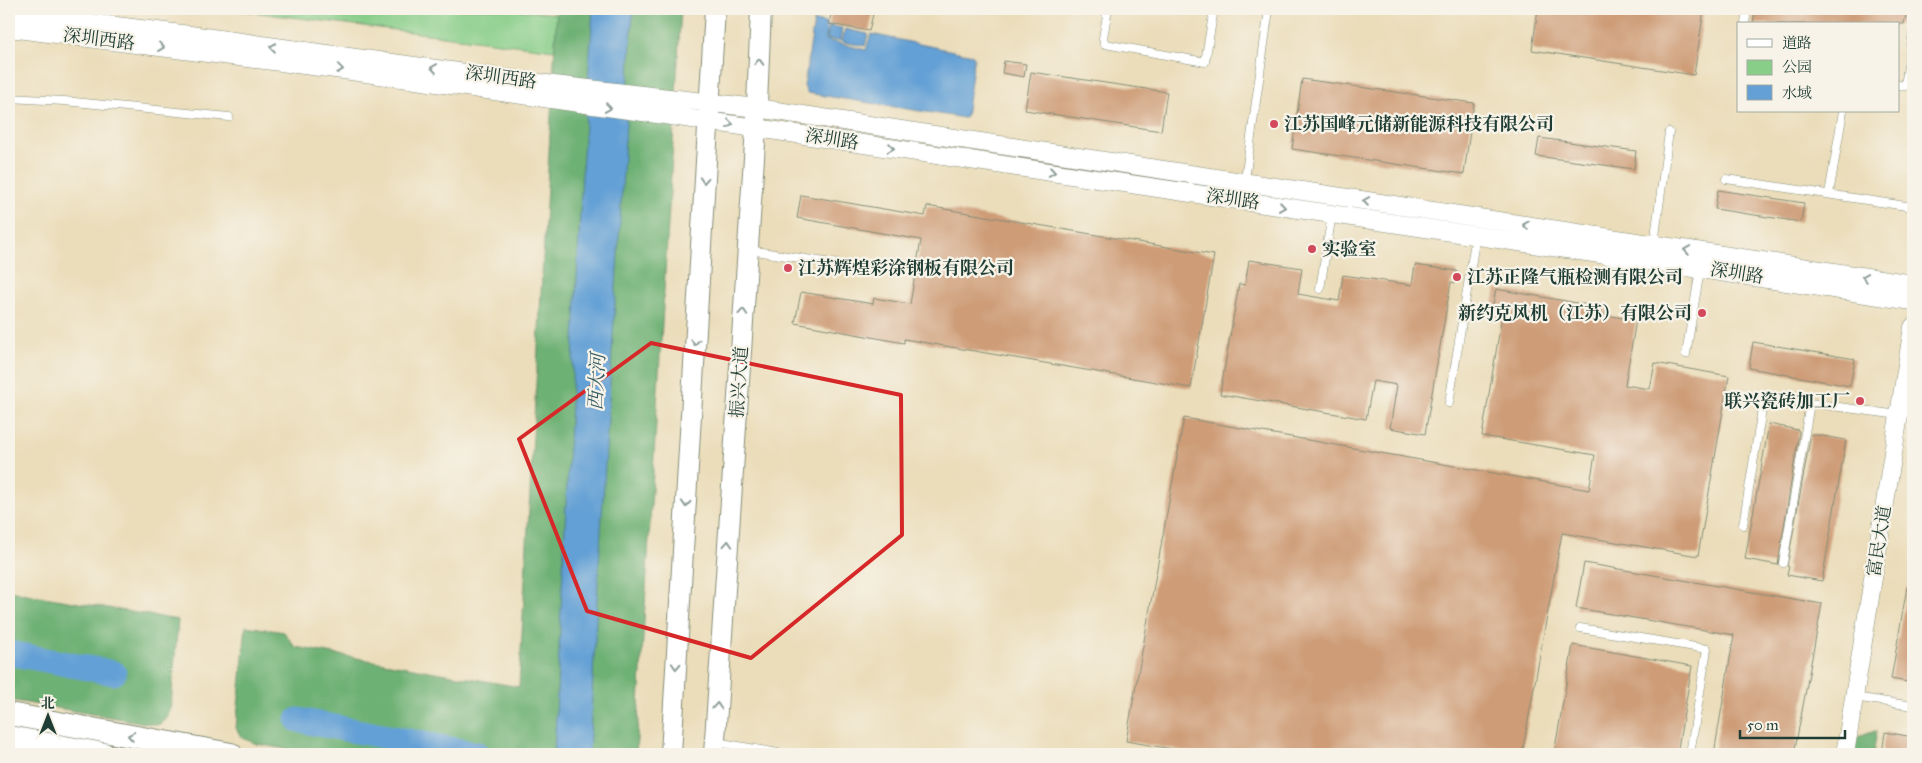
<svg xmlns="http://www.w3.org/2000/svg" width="1922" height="763" viewBox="0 0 1922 763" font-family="'IM FELL Great Primer','Noto Serif SC',serif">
	<rect width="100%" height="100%" fill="#f7f3e8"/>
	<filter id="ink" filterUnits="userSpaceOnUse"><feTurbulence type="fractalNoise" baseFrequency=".02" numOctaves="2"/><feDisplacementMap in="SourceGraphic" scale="10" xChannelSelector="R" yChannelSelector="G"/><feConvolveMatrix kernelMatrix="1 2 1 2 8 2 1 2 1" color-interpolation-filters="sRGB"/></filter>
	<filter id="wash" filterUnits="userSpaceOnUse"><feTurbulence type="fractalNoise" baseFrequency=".0096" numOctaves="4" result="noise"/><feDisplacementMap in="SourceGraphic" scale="20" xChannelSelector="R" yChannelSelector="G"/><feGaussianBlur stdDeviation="1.12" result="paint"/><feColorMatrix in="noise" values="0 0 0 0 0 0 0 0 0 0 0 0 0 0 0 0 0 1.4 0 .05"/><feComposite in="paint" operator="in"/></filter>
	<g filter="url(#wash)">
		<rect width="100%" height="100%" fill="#ebddba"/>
		<!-- green -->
		<path fill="#88ce89" stroke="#54865e" d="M227,9H509L557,14L555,50Z"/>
		<!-- forest -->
		<path fill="#6eb175" stroke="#467754" d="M557,9H681L636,754H314L257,744L242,738L236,728L246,626L284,632L295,647L519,687Z
			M9,591L178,620L171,705L167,718L158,725L9,700Z
			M1877,731L1873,754H1853L1855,739L1868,732Z"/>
		<!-- water -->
		<path fill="#64a0d5" stroke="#426e84" d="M593,9H633L599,564L589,754H554L583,154Z
			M814,21L827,23L826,40L866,50L871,34L973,55L974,59L966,117L964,118L807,93L804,86Z
			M829,26L842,28L840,41L827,39Z
			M845,29L868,34L865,46L842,42Z"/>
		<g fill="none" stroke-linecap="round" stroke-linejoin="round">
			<!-- river -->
			<path stroke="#64a0d5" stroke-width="25" d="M9,653L114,673
				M298,720L477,754"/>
		</g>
		<g id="blocks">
			<!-- building -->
			<path fill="#ce9c77" d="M832,9H847L873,14L869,31L829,24Z
				M1538,9H1704L1694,75L1532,50Z
				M1755,9H1907L1904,24H1753Z
				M1004,61L1026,64L1024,77L1002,73Z
				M1031,72L1167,92L1161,131L1025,110Z
				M1302,79L1474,103L1464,174L1292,149Z
				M1539,138L1636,151L1634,169L1536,156Z
				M1718,190L1804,203L1801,222L1715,209Z
				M801,195L925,216L927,206L1214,255L1191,388L904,339V343L795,323L801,292L873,304L874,298L910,304L921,240L797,218Z
				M1249,260L1302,268L1298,294L1339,301L1343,275L1412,285L1415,265L1457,271L1455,283L1451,282L1425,434L1390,428L1397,385L1373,381L1366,419L1220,394L1239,284L1245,285Z
				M1496,289L1606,308L1605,315L1636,320L1625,385L1650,389L1655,363L1729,376L1698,556L1562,533L1522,754H1202L1126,741L1184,418L1589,490L1595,455L1482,436L1502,316L1491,314Z
				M1753,342L1855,359L1850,386L1749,368Z
				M1769,424L1798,430L1799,432L1778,565L1745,559Z
				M1811,434L1846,440L1822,581L1787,575L1789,567L1787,566Z
				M1584,563L1822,604L1794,754H1714L1734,635L1576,608Z
				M1907,587H1913V683L1891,679Z
				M1573,645L1692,666L1677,754H1554Z
				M1885,732L1913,737V754H1882Z"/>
		</g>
	</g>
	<g filter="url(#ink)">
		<use href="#blocks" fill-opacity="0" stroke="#858d77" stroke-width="1"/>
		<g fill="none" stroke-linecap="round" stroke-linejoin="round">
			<defs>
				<path id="service" d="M1108,9L1103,38L1105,44L1205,62L1214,9
					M1745,24L1747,9
					M1898,85L1905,86L1913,33
					M9,98L64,101L229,117
					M1726,179L1913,207
					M1829,194L1843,111
					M1242,201L1269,9
					M1654,244L1669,132
					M749,250L876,270
					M1320,289L1332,214
					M1686,354L1700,270
					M1449,403L1476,235
					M1743,525L1764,397L1899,415
					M1783,563L1810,403
					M1580,628L1707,649L1690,754
					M1854,697L1913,706
					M716,742L784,754"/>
				<path id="tertiary" d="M9,13L190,35L554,85L552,97
					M9,28L351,71L756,128L1913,301
					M554,85L757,108L1913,284
					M1845,754L1913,327"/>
				<path id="secondary" d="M671,754L715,9
					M714,754L756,128L761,9"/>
				<path id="primary" d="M9,714L231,754
					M9,737L104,754"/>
			</defs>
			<!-- service casing -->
			<use href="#service" stroke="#858d77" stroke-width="9"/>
			<!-- tertiary casing -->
			<use href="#tertiary" stroke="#858d77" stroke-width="19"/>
			<!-- secondary casing -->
			<use href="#secondary" stroke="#858d77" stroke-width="22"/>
			<!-- primary casing -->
			<use href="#primary" stroke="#858d77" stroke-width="24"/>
			<!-- service -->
			<use href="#service" stroke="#fff" stroke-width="8"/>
			<!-- tertiary -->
			<use href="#tertiary" stroke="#fff" stroke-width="18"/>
			<!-- secondary -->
			<use href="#secondary" stroke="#fff" stroke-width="20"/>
			<!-- primary -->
			<use href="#primary" stroke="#fff" stroke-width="22"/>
		</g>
		<!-- one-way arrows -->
		<defs><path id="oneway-chevron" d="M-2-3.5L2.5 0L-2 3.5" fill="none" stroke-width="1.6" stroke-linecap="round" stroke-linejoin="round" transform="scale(1.25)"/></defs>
		<g stroke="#8f9e9a">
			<use href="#oneway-chevron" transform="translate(161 47) rotate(7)"/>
			<use href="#oneway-chevron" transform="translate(273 47) rotate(-172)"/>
			<use href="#oneway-chevron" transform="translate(759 62) rotate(-88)"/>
			<use href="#oneway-chevron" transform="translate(434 68) rotate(-172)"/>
			<use href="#oneway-chevron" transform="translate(340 69) rotate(7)"/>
			<use href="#oneway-chevron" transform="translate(608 108) rotate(8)"/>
			<use href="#oneway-chevron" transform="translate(730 124) rotate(7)"/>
			<use href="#oneway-chevron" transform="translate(891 148) rotate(9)"/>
			<use href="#oneway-chevron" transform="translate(1052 172) rotate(9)"/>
			<use href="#oneway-chevron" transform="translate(704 180) rotate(93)"/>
			<use href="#oneway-chevron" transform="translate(1366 201) rotate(-171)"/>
			<use href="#oneway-chevron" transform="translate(1282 207) rotate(8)"/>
			<use href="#oneway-chevron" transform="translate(1526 225) rotate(-171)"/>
			<use href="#oneway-chevron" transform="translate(1687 250) rotate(-171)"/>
			<use href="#oneway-chevron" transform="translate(1865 277) rotate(-171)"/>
			<use href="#oneway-chevron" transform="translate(743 312) rotate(-86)"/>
			<use href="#oneway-chevron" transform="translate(695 342) rotate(93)"/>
			<use href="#oneway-chevron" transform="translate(686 504) rotate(93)"/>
			<use href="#oneway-chevron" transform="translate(728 544) rotate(-86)"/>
			<use href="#oneway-chevron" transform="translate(676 666) rotate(93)"/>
			<use href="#oneway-chevron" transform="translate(717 706) rotate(-86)"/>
			<use href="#oneway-chevron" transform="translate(131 736) rotate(-170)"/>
		</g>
	</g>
	<!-- marked area -->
	<path fill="none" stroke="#d62828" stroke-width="4" stroke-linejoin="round" d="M651,343L901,395L902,535L751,658L587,611L519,439Z"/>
	<!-- markers -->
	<g fill="#d1495b" stroke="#f7f3e8" stroke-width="2">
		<circle cx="1274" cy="124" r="5"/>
		<circle cx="1312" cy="249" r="5"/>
		<circle cx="788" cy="268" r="5"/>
		<circle cx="1457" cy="277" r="5"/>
		<circle cx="1702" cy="313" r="5"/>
		<circle cx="1860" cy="401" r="5"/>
	</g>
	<g text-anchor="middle" stroke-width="4.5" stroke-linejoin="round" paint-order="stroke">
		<!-- street labels -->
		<g font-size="18" fill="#1f3d34" stroke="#f7f3e8">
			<text transform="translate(99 39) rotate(7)" y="6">深圳西路</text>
			<text transform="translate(501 77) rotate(8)" y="6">深圳西路</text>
			<text transform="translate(832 139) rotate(9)" y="6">深圳路</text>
			<text transform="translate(1233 199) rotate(8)" y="6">深圳路</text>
			<text transform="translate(1737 273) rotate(9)" y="6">深圳路</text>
			<text transform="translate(739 382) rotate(-86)" y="6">振兴大道</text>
			<text transform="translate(1879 541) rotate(-81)" y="6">富民大道</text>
		</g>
		<!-- poi labels -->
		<g font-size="18" font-weight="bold" fill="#1f3d34" stroke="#f7f3e8" text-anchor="start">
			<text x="1284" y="130">江苏国峰元储新能源科技有限公司</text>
			<text x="1322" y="255">实验室</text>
			<text x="798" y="274">江苏辉煌彩涂钢板有限公司</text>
			<text x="1467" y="283">江苏正隆气瓶检测有限公司</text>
			<text x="1692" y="319" text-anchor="end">新约克风机（江苏）有限公司</text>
			<text x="1850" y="407" text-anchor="end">联兴瓷砖加工厂</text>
		</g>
		<!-- water labels -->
		<g font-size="19" font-style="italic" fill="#345b64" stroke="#f7f3e8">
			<text transform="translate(596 382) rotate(-87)" y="7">西大河</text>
		</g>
	</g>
	<!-- margin -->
	<rect width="1922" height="763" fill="none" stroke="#f7f3e8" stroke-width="30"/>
	<!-- legend -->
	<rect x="1737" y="22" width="162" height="90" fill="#f7f3e8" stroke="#a1aaa0"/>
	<rect x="1747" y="39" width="25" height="8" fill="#ffffff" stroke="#a1aaa0"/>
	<text x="1782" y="48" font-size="15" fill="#1f3d34">道路</text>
	<rect x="1747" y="60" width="25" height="15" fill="#88ce89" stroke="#a1aaa0"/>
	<text x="1782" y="72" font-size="15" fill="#1f3d34">公园</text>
	<rect x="1747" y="85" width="25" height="15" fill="#64a0d5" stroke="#a1aaa0"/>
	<text x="1782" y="98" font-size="15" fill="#1f3d34">水域</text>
	<!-- north arrow -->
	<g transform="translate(48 716)" stroke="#f7f3e8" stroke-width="4" paint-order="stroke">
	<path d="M0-4L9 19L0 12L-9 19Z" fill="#1f3d34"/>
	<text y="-8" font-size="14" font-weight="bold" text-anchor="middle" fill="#1f3d34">北</text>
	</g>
	<!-- scale -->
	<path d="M1740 730v8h105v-8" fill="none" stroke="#1f3d34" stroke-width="2.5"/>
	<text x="1747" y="730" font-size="15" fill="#1f3d34" stroke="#f7f3e8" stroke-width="4" paint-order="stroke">50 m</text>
</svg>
